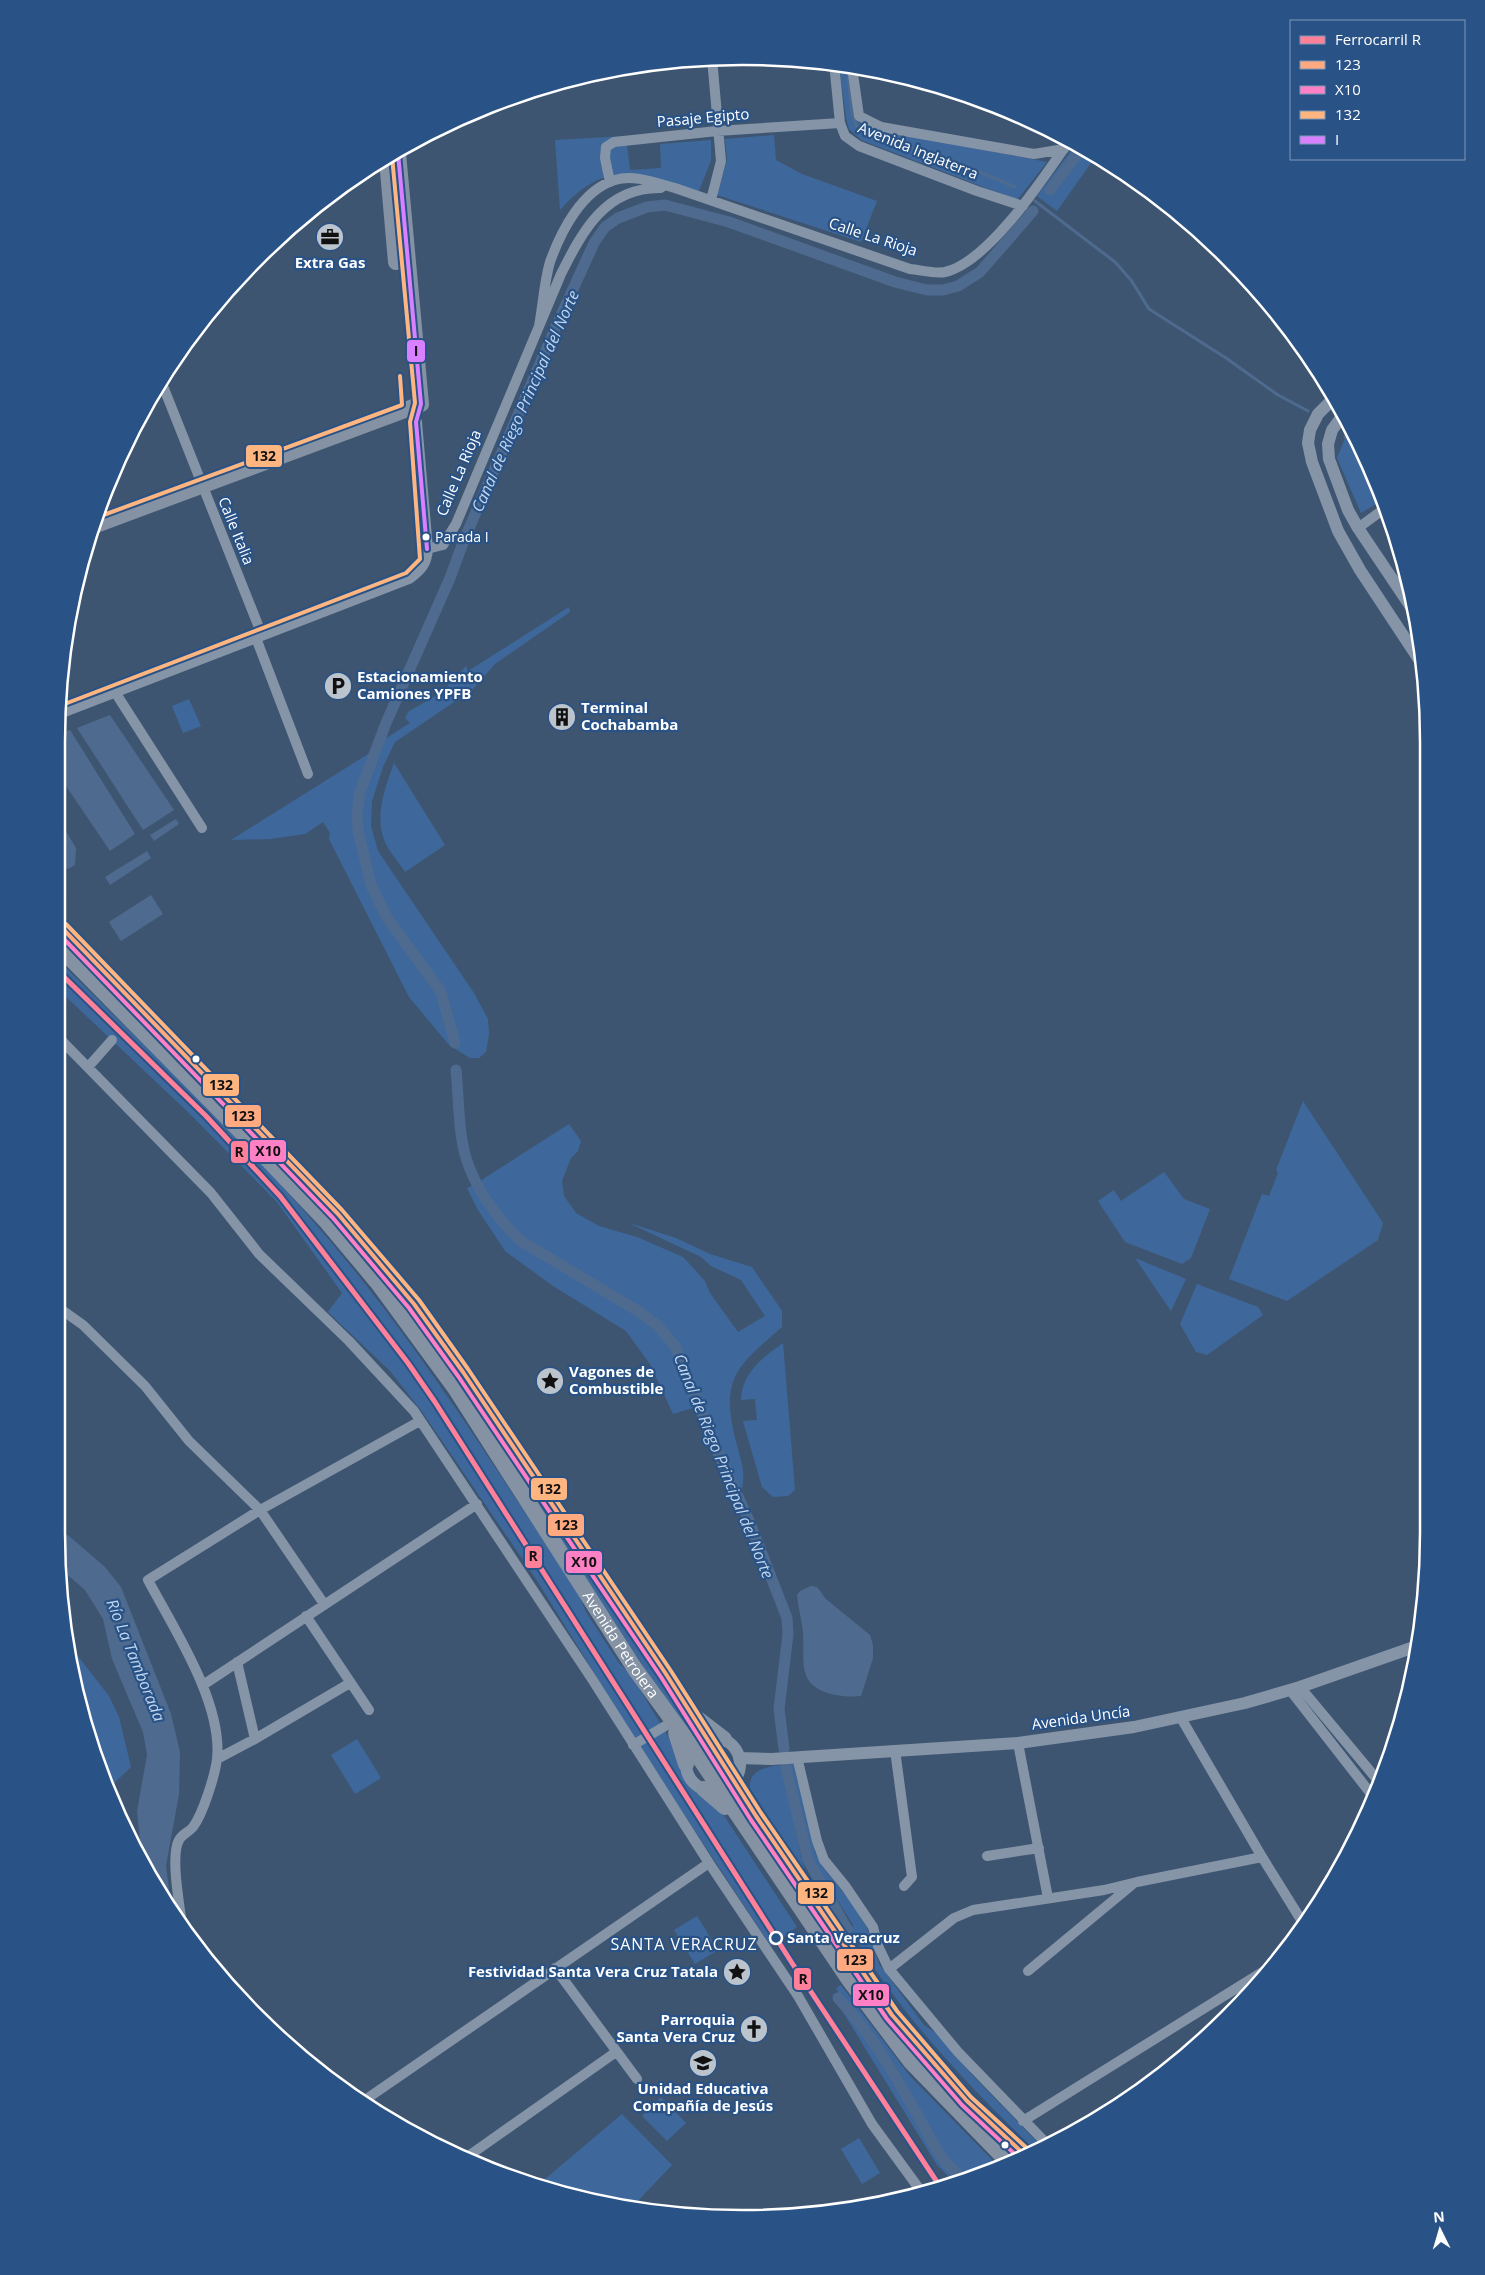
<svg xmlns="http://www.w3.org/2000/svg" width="1485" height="2275" viewBox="0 0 1485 2275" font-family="'Open Sans',sans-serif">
	<rect width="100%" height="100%" fill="#3e5571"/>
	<!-- green -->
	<path fill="#3e689b" d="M839,64L850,66L856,116L860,124L873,132L937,141L1047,162L1017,200L861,140L849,129L846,118Z
		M774,135L776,160L802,174L877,201L861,242L717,195L727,160L725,139Z
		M626,136L630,170L661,168L660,144L711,140V160L699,191C640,174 607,157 560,210L555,140Z
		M1076,144L1096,156L1057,211L1037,196Z
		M1350,426L1358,439L1381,501L1361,513L1337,458Z
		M569,607L570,612L495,664L472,690L395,742L383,767L372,801L371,826L378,851L474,993L488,1019L489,1034L486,1052L479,1058H470L449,1045L409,997L329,839L330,833L323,822L305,834L270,839L231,840L381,746L383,740L410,723L405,718L408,712L442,692L466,666L468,671Z
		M189,699L201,726L183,733L172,706Z
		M394,763L445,845L405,872C399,862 390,853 385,842C374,817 385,788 394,763Z
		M62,935L333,1215L443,1352L697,1735L694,1736L653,1682L443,1360L123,1002L62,942Z
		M62,964C165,1066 272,1166 362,1280C441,1380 509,1489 579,1595L586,1612L619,1663L631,1675L677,1751L682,1770L685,1776L695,1789L721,1811L797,1927L771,1946L650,1763L536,1579L423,1413L390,1371L328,1312L342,1293L277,1202L189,1113L62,993Z
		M1303,1101L1383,1223L1378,1240L1287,1301L1229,1279L1262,1194L1269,1196L1278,1173L1276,1170Z
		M569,1124L581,1141L578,1151L571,1158L562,1181L564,1196L576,1213L599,1226L637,1237L683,1257L705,1281L710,1293L738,1332L765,1316L741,1280L711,1266L701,1257L629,1223L676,1238L710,1254L752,1267L782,1311V1327C736,1367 720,1378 736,1442C742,1465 746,1471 741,1495L677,1343L663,1326L639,1308L524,1238L506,1222L480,1181Z
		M1164,1172L1184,1199L1210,1209L1191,1258L1182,1264L1125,1242L1098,1201L1114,1190L1121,1201Z
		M474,1185L492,1214L507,1233L527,1249L624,1306L650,1325L670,1346L696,1407L673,1414L650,1364L626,1331L553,1286L505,1251L478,1210L467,1188Z
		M1135,1258L1186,1279L1171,1311Z
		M1197,1284L1258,1307L1263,1315L1207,1355L1196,1352L1180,1324Z
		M783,1343L795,1490L788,1496L773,1497L762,1487L743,1421L757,1420L755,1399L741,1400C742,1373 762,1358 783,1343Z
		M67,1642L109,1696L119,1717L131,1767L110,1787L93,1753Z
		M357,1739L381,1778L355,1794L331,1755Z
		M793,1763L815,1852L822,1866L849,1899L867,1928L879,1964L924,2025L936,2033L973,2076L1042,2147L1035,2150C967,2084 899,2014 851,1931L853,1925L811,1858L788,1764Z
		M781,1765L802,1860L805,1871L750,1789C748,1770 766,1767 781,1765Z
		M697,1916L718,1950L695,1964L674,1930Z
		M841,1985L910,2076L1000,2168L968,2179C938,2152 923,2115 903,2080C886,2050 863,2019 839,1994L836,1988Z
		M830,1991L877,2051L933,2151L944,2166L961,2181L955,2183L937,2165Z
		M661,2097L686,2123L667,2141L642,2116Z
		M622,2114L672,2165L634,2205L538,2185Z
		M859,2138L880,2173L862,2184L841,2149Z"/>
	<!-- water -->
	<path fill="#4e6b8f" d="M1362,450L1376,488L1370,491L1356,458Z
		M110,715L174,810L143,830L77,728Z
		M70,730L135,834L110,851L62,780V733Z
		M176,819L179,824L154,841L150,835Z
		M62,825L76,848L75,865L68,869L62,866Z
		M147,851L151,858L110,885L105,877Z
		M151,895L163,914L121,941L109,922Z
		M62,1533L69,1536L105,1567L121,1587L171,1714L180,1752L179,1794L166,1866L172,1914L141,1850L137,1811L147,1755L143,1732L112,1659L103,1619L85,1590L62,1570Z
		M811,1586L817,1587L826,1599L870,1635L873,1645V1658L861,1696C842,1698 810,1694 805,1672C802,1662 804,1644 803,1633C802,1620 798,1608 797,1595L800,1591Z"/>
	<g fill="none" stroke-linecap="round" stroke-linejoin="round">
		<!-- stream -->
		<path stroke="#4e6b8f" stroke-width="3" d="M847,66L852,114L856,126L868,133L963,165L1015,187
			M1035,201L1115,262L1131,280L1149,309L1226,358L1278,395L1308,411
			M1345,437L1361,446"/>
		<!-- canal -->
		<path stroke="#4e6b8f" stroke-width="11" d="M1050,190L1083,147
			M455,1043L441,992L386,916L371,885L358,830L357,813L360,792L386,723L450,578L464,540L558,322L594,243L605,227L618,218L647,207L665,205L729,222L895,282L927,290H943L958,286L980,272L1033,211
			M456,1070C459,1098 458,1131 466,1158C476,1190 497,1218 521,1241L638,1311L657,1325L675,1346L714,1444L750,1523L787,1618L788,1634L779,1709L784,1749
			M786,1768L808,1860L847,1929
			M838,1998C880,2043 907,2097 937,2150L946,2163L964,2180"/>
		<!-- minor -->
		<path stroke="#8595a7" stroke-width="10" d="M834,63L840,123L845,136L859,146L977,191L1023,206
			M852,67L859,116L881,127L1034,154L1064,149
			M610,182L605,158L606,147L614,142L717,131L840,123
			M711,200L721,161L712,58
			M539,326C543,305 544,282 550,262C561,231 582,190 615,180C634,174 656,183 675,188L910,269C921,270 935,274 945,272C989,262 1044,177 1069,141
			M161,381L262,635
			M1358,528L1384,509
			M427,549L443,545L456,524L561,274C583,230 606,187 661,188
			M256,638L308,774
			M115,692L202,828
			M62,1041L211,1193L259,1254L349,1341L414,1411L592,1679L709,1863L798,1996L872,2124L923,2194
			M89,1066L112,1040
			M62,1310L83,1325L145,1386L189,1441L260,1510L324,1604
			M306,1616L369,1710
			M237,1662L255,1739
			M203,1685L477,1504
			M1300,1687L1380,1783
			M1290,1690L1375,1799
			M1181,1718L1262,1857L1303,1923
			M1018,1743L1048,1898
			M633,1745L672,1722
			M895,1750L912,1877L904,1886
			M797,1757L817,1841L824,1860L846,1887L873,1927L878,1946L889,1969L958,2052L1047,2144
			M217,1759L255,1739L350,1683
			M987,1856L1039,1848
			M182,1926C180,1906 170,1856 179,1840C182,1834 189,1832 193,1827C203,1814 215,1775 217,1759C223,1703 174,1629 148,1580L260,1510L420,1421
			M555,1968L637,2079
			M889,1969L954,1918L973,1910L1104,1890L1137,1882L1262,1857
			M1028,1971L1133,1884
			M362,2102L709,1863
			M1023,2121L1272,1966
			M467,2157L616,2052"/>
		<!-- tertiary -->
		<path stroke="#8595a7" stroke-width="12" d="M1333,399L1318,414L1310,430L1308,443L1312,462L1338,531L1360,570L1422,664
			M1343,415L1332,430L1328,444L1329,459L1348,510L1358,528L1413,610
			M62,712L409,578C421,569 426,563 427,549L416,422L409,409
			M686 1764a27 27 0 1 1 54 0a27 27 0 1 1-54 0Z
			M739,1758L772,1759L1018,1743L1134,1727L1245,1703L1300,1687L1417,1646"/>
		<!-- trunk -->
		<g stroke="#8492a4" stroke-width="16">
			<path d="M387,160L396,262"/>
			<path d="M96,525L421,404L398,153"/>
			<path d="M62,928L338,1214L414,1304L463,1372L666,1674L756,1816L892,2015L924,2054L967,2101L1026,2156"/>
			<path id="s1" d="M62,950L254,1145L327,1222L378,1283L455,1388L635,1669L692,1747L850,1981L911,2062L1010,2164"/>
			<path d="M698,1719L724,1739"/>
			<path d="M676,1733L686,1764"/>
			<path d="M704,1789L725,1807"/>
		</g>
		<defs>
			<path id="bus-1" d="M62,928L338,1214L414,1304L463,1372L666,1674L756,1816L892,2015L967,2101L1026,2156"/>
			<path id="bus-2" d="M62,937L333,1218L409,1308L458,1376L661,1677L751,1820L887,2019L962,2105L1020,2159"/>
			<path id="bus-3" d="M98,517L402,405L400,376
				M62,705L406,573L420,559L410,422L415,403L392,156
				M66,924L342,1210L419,1300L468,1369L671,1671L761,1813L897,2011L971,2097L1030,2151"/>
			<path id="bus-4" d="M398,153L421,404L416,422L427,549"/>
		</defs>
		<!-- bus-1 casing -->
		<use href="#bus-1" stroke="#295286" stroke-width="8"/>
		<!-- bus-2 casing -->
		<use href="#bus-2" stroke="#295286" stroke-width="8"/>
		<!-- bus-3 casing -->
		<use href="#bus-3" stroke="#295286" stroke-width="8"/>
		<!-- bus-4 casing -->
		<use href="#bus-4" stroke="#295286" stroke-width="8"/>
		<!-- bus-1 -->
		<use href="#bus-1" stroke="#ffa980" stroke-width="4"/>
		<!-- bus-2 -->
		<use href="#bus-2" stroke="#ff80c5" stroke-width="4"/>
		<!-- bus-3 -->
		<use href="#bus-3" stroke="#ffb580" stroke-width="4"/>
		<!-- bus-4 -->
		<use href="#bus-4" stroke="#d880ff" stroke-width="4"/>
		<defs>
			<path id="rail-1" d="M62,975L206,1116L280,1196L408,1363L435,1402L792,1963L941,2188"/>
		</defs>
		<!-- rail-1 casing -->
		<use href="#rail-1" stroke="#295286" stroke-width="9"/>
		<!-- rail-1 -->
		<use href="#rail-1" stroke="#ff8098" stroke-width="5"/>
	</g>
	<!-- icons -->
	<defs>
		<symbol id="office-disc" viewBox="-11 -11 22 22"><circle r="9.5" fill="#bbc4cd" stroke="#295286"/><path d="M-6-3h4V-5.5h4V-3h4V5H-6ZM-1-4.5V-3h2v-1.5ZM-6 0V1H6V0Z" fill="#111"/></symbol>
		<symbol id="parking-disc" viewBox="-11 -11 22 22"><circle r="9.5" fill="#bbc4cd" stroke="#295286"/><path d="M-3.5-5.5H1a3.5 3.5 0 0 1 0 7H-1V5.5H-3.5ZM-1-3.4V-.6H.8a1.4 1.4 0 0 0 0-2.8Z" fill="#111"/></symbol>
		<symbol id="building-disc" viewBox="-11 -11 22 22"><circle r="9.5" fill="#bbc4cd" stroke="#295286"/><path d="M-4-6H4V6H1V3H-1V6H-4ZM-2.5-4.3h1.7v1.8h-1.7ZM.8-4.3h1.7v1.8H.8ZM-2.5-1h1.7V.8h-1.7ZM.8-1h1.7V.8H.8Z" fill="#111"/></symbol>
		<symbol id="sight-disc" viewBox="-11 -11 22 22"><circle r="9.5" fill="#bbc4cd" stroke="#295286"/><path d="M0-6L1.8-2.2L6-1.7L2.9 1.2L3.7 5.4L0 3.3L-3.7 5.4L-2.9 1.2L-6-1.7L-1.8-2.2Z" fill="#111"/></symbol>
		<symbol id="church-disc" viewBox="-11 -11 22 22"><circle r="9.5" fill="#bbc4cd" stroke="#295286"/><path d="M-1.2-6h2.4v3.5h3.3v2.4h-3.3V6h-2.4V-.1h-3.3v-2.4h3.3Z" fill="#111"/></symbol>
		<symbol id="school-disc" viewBox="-11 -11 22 22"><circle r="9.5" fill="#bbc4cd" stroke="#295286"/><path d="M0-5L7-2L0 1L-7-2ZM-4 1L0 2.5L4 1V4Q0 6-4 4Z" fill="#111"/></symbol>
	</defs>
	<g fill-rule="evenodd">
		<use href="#office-disc" x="314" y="221" width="32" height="32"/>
		<use href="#parking-disc" x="322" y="670" width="32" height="32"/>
		<use href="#building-disc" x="546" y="701" width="32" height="32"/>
		<use href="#sight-disc" x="534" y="1365" width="32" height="32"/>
		<use href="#sight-disc" x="721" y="1956" width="32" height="32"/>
		<use href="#church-disc" x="738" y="2013" width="32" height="32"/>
		<use href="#school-disc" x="687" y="2047" width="32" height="32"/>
	</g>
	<!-- markers -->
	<g fill="#fff" stroke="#295286" stroke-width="2">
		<circle cx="426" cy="537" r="4.5"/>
		<circle cx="196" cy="1059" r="4.5"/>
		<circle cx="1005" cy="2145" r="4.5"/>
	</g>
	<circle fill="#295286" stroke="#fff" stroke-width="2.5" cx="776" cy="1938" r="6"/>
	<g text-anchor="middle" stroke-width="4.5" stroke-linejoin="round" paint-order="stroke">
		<!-- bus labels -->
		<g font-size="14" fill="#fff" stroke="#295286" text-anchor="start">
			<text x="435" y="542">Parada I</text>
		</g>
		<!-- street labels -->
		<g font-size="15" fill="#fff" stroke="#295286">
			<text transform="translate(703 118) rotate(-5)" y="5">Pasaje Egipto</text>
			<text transform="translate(918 151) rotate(22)" y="5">Avenida Inglaterra</text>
			<text transform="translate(873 237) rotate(18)" y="5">Calle La Rioja</text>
			<text transform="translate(459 473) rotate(-67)" y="5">Calle La Rioja</text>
			<text transform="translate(236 531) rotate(68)" y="5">Calle Italia</text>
			<text dy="5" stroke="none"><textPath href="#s1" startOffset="895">Avenida Petrolera</textPath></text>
			<text transform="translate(1081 1718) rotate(-8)" y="5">Avenida Uncía</text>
		</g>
		<!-- poi labels -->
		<g font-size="15" font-weight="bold" fill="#fff" stroke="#295286" text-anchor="start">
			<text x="330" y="268" text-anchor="middle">Extra Gas</text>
			<text x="357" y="682">Estacionamiento<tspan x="357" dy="17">Camiones YPFB</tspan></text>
			<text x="581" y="713">Terminal<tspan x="581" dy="17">Cochabamba</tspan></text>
			<text x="569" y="1377">Vagones de<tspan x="569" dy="17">Combustible</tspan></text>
			<text x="718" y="1977" text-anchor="end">Festividad Santa Vera Cruz Tatala</text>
			<text x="735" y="2025" text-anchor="end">Parroquia<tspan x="735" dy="17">Santa Vera Cruz</tspan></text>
			<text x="703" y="2094" text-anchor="middle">Unidad Educativa<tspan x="703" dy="17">Compañía de Jesús</tspan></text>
		</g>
		<!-- stop labels -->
		<g font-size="15" font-weight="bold" fill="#fff" stroke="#295286" text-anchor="start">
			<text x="787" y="1943">Santa Veracruz</text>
		</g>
		<!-- water labels -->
		<g font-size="16" font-style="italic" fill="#c1d6ef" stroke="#295286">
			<text transform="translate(525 401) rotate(-66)" y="6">Canal de Riego Principal del Norte</text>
			<text transform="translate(724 1466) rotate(68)" y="6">Canal de Riego Principal del Norte</text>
			<text transform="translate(136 1660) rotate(68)" y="6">Río La Tamborada</text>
		</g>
		<!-- neighbourhood labels -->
		<g font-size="16" letter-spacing="1" fill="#fff" stroke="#295286">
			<text x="684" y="1950">SANTA VERACRUZ</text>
		</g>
	</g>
	<!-- crop -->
	<path d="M0 0H1485V2275H0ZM742 65H743A677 677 0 0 1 1420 742V1533A677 677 0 0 1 743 2210H742A677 677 0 0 1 65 1533V742A677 677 0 0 1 742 65Z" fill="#295286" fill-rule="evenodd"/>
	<path fill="none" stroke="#fff" stroke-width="2.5" d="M742 65H743A677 677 0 0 1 1420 742V1533A677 677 0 0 1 743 2210H742A677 677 0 0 1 65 1533V742A677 677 0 0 1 742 65Z"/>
	<g stroke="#295286" stroke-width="2">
		<rect x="406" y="339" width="20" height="24" rx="5" fill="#d880ff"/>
		<rect x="245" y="444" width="38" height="24" rx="5" fill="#ffb580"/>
		<rect x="202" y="1073" width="38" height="24" rx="5" fill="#ffb580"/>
		<rect x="224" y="1104" width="38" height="24" rx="5" fill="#ffa980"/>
		<rect x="249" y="1139" width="38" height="24" rx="5" fill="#ff80c5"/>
		<rect x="230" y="1140" width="19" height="24" rx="5" fill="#ff8098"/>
		<rect x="530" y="1477" width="38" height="24" rx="5" fill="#ffb580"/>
		<rect x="547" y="1513" width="38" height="24" rx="5" fill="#ffa980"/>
		<rect x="524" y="1545" width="19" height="24" rx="5" fill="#ff8098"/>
		<rect x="565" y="1550" width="38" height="24" rx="5" fill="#ff80c5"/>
		<rect x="797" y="1881" width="38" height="24" rx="5" fill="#ffb580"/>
		<rect x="836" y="1948" width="38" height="24" rx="5" fill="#ffa980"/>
		<rect x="793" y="1967" width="19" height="24" rx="5" fill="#ff8098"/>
		<rect x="852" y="1983" width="38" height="24" rx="5" fill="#ff80c5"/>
	</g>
	<g font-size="14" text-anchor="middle" font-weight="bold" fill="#111">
		<text x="416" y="356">I</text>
		<text x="264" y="461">132</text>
		<text x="221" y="1090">132</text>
		<text x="243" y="1121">123</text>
		<text x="268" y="1156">X10</text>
		<text x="239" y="1157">R</text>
		<text x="549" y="1494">132</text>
		<text x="566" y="1530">123</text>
		<text x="533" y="1561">R</text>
		<text x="584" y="1567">X10</text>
		<text x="816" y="1898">132</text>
		<text x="855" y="1965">123</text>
		<text x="803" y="1984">R</text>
		<text x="871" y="2000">X10</text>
	</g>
	<!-- legend -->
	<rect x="1290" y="20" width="175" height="140" fill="#295286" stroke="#7f97b6"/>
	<rect x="1300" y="36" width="25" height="8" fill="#ff8098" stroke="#7f97b6"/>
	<text x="1335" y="45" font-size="15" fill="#ffffff">Ferrocarril R</text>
	<rect x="1300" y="61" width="25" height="8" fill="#ffa980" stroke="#7f97b6"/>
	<text x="1335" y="70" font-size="15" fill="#ffffff">123</text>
	<rect x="1300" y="86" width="25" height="8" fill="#ff80c5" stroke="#7f97b6"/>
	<text x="1335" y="95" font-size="15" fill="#ffffff">X10</text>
	<rect x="1300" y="111" width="25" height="8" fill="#ffb580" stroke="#7f97b6"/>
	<text x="1335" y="120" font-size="15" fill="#ffffff">132</text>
	<rect x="1300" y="136" width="25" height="8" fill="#d880ff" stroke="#7f97b6"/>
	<text x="1335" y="145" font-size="15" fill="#ffffff">I</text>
	<!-- north arrow -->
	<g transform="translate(1440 2230) rotate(355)" stroke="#295286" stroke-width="4" paint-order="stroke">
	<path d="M0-4L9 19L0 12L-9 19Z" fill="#ffffff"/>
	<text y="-8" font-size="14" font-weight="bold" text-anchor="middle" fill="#ffffff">N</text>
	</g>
</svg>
